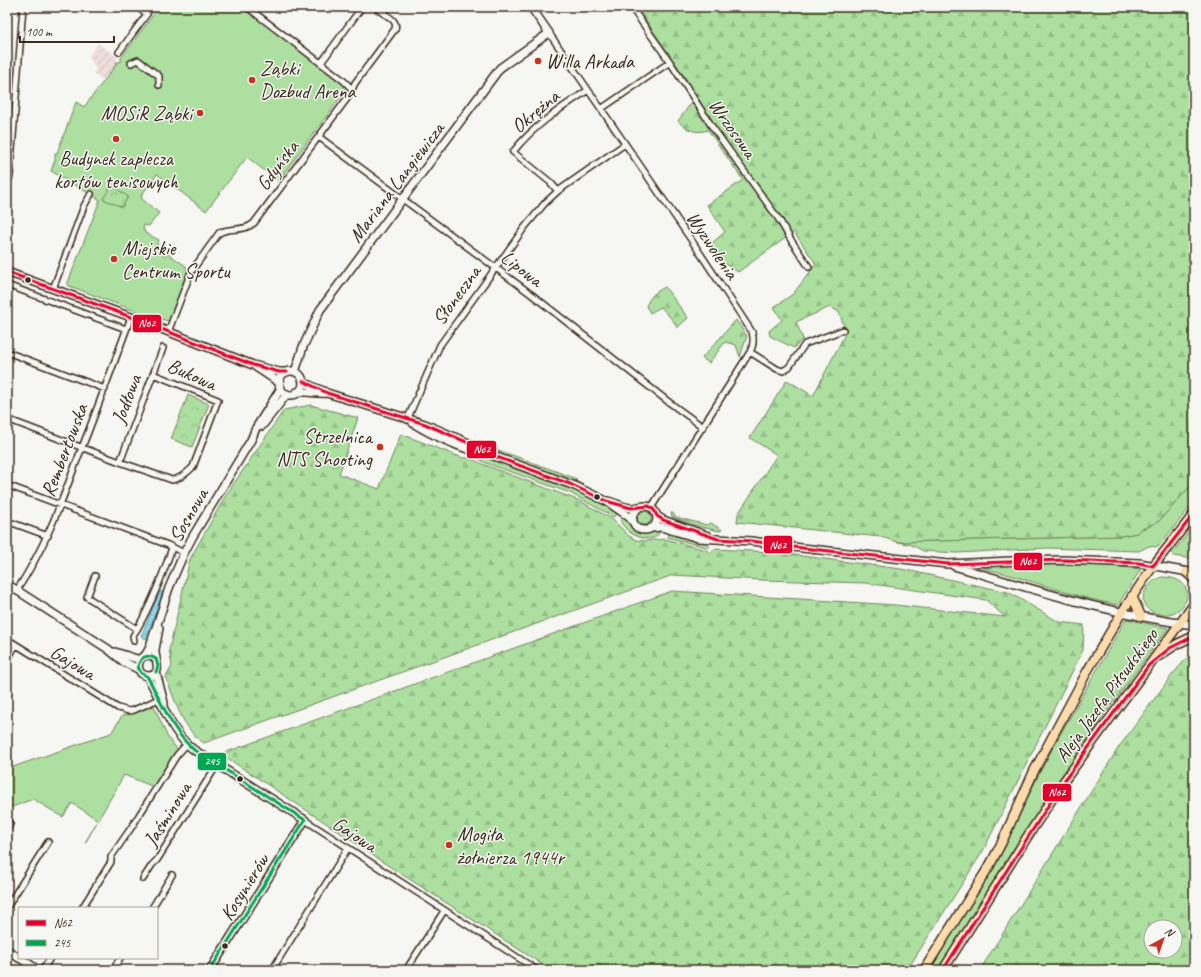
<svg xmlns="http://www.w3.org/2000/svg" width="1201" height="977" viewBox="0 0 1201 977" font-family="Caveat,sans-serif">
	<defs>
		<pattern id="industrial-furrows" width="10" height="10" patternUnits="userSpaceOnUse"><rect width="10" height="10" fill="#eeddda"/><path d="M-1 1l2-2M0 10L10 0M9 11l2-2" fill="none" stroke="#cdbebb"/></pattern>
		<pattern id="forest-firs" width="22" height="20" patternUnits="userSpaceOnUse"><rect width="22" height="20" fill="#acdfa0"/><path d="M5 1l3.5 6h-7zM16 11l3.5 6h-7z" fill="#95c089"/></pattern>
		<pattern id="park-crowns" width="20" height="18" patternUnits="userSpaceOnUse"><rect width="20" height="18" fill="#acdfa0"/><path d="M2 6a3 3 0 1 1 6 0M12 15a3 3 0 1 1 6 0" fill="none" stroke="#95c089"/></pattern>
		<pattern id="garden-dots" width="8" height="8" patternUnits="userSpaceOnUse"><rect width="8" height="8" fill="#acdfa0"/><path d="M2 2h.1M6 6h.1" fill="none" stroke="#95c089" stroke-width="1.8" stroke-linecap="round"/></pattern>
		<pattern id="water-waves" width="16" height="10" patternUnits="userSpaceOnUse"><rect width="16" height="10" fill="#8ed9ef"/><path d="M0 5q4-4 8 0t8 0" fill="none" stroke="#7bbacc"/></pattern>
	</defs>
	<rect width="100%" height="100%" fill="#f6f6f2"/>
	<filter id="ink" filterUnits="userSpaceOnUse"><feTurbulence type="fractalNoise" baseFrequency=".025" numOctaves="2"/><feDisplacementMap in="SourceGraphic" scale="8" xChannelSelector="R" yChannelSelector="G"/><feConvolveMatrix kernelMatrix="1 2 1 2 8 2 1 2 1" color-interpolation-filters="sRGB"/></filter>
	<g filter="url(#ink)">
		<!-- industrial -->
		<path fill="url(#industrial-furrows)" d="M98,43L117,57L116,65L104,80L93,73L96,70L89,56Z"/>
		<!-- grass -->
		<path fill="#acdfa0" stroke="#74845f" d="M159,7H243L343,81L347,89L278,181L247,157L206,211L157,174L141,196L142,199L159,213L149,226L144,225L143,230L145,231V233L159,240L155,250L165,256L168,254L186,266V268L188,270L169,321L151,317L67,285L100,200L51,171L55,160V153H57L76,102L84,107L116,65V62H121V58Z
			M478,441H483L485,445L577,479L576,481L566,479L477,445L476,443Z
			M468,453L499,461L563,485L584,493L617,512L614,517L570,493L486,463Z
			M1194,482V502L1159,546L1158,545L1156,547L1149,546L1139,551L1047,548L957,553L923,551L912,545L898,542L1121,536L1137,533L1141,529L1146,528L1159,521Z
			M671,513H673L675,517L707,525L711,523L722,530L719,531L697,526L672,517Z
			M623,516C631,522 633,534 645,533C651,533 655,530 661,530C655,545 635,538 626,529C625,527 621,524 621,522C620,520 622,518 623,516Z
			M1194,526V559L1173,556L1172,553Z
			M668,531L706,541L709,544V548L667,537Z
			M1025,565H1099L1141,569L1118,605C1072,597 1028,578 982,568Z
			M1162,577C1201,577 1190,618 1160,614C1155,613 1150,612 1146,607C1137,595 1151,580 1162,577Z
			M1126,619L1168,628L1104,715L999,874L939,970H930L995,865L1040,772L1057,740Z
			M154,706L168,738L180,752L154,787L124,775L85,843L98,820L72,803L63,817L33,799L7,809V769L111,733L122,716Z"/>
		<!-- forest -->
		<path fill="url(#forest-firs)" stroke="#74845f" fill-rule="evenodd" d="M637,7H1194V482L1159,521L1145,528L1141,529L1137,533L1121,536L898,542L881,537L737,522L738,514L777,455L750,438L787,380L813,396L846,332L839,312L830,307L796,322L803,339L794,348L770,336L769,331L782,320L774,307L793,294L816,264L794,232L738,272L720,261L701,235L704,232L712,243L725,232L707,205L743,180L708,130C695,134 687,130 678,121L697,95Z
			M665,287L688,318L677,328L675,323L661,307L650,313L646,306C651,295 654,293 665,287Z
			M736,320L747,336L740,357L736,345L725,342L709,363L702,358Z
			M311,405L358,418L339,474L379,489L401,434L463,458H469L485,465L580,501L612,519L629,536L636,540L644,541L665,539L706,550L711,553L714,549L772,552L901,569L1008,592L1059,622L1084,625L1083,650L983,851L907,970H551L378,859L347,837L221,754L672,591L895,605L1005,617L986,600L865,583L762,580L673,575L204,743C182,729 175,700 166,677L172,666L169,650L190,559L226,495L284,410Z
			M1194,655V970H980L1119,747L1172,675L1185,660ZM1151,927H1175V951H1151Z"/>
		<!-- park -->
		<path fill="url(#park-crowns)" stroke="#74845f" d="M112,185L128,197L122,207L103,199Z
			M188,395L209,404L192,447L171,439Z"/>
		<!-- garden -->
		<path fill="url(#garden-dots)" stroke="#74845f" d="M637 518a7 7 0 1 1 14 0a7 7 0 1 1-14 0Z"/>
		<!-- water -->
		<path fill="url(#water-waves)" stroke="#6d939b" d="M160,591L163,592L146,639L141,636Z"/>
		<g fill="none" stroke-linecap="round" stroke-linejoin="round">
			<defs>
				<path id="street" d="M137,7L147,14
					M247,7L343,80L352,89
					M375,7L383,13
					M631,7L670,62L713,128L780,221L791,240L809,267
					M549,33L694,244L752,332C754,339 754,345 750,352L651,508
					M119,52L147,14L150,7
					M131,63L138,60L159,76V85
					M321,63L362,7
					M601,109L670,62
					M319,137L531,294L670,403L703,427
					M7,185L10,176L23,7
					M558,191L550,182L513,152C533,126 561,108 588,90
					M7,285L126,329
					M53,289L84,206L91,194
					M168,332L191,272L219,233C230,227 244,232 254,223L349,96L355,83L395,29C398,21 389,17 383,13L388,7
					M7,352L105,389
					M750,352L777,369L783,371L789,367L805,344L843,330
					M7,419L120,462L172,480C180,479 188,472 193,467L218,400L153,374
					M407,420L440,345L525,227L545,203L558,191L625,144
					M120,462L163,348
					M7,485L168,545L184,553
					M7,521L48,536
					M95,576L87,597L137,629
					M17,590C44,549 59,509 76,463C95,415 113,366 131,317
					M7,639L118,708L129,711L134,710L161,698
					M134,641L133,636C149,610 162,577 172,548
					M7,660L16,645
					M305,820L537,970
					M7,822L10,824L7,830
					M143,879L152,865L157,860L217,765
					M7,907L48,842
					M82,908L111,862V857L131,828L177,755L186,745
					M152,908L172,875
					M43,970L50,958
					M113,970L120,958
					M272,970L348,848
					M406,970L444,911"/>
				<path id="secondary" d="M7,272L131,317L253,365L279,372H287
					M256,367L280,383
					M279 383a12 12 0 1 1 24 0a12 12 0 1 1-24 0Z
					M295,372L303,347L320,310L500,68L549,33L531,7
					M303,381C310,387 319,388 327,393L425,424L471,444L494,456L575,486L606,501L629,517L633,522
					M297,392C307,391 317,394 327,393
					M413,423C430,434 462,449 482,453
					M262,426L287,394
					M608,501C616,503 624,508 632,508C636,508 640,506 644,506C653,505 659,515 656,523C654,527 650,530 646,530C636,531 631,522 633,514L639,507
					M657,516L663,520L708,536
					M651,528L661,527L698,538L752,541L793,547L948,564L1011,561L1064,560L1139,563L1194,573
					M954,566C1033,589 1112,615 1194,625
					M7,584L108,649L124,662L138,669
					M115,652L140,660
					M145,656L149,649L169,588L184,553L193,536L251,440L256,428L281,388
					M156,659C152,655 146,654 141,658C136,665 138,676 149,676C164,675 154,658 155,650C156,643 158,635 159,628
					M156,672L164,703
					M147,676C163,701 169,732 194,750L305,820L210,970
					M7,950L19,958
					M20,958L38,970"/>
				<path id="primary" d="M1186,572L1194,579
					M1132,596L1141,616
					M1159,656L1177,644L1194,636
					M924,970L990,865L1002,842L1034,771L1088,670L1122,612L1153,566L1194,514
					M943,970L1031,831L1064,781L1194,604"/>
			</defs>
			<!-- street casing -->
			<use href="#street" stroke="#3b2a1e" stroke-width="8"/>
			<!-- secondary casing -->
			<use href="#secondary" stroke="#3b2a1e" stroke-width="10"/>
			<!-- primary casing -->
			<use href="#primary" stroke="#3b2a1e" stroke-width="11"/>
			<!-- street -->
			<use href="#street" stroke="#f6f6f2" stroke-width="5"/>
			<!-- secondary -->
			<use href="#secondary" stroke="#f6f6f2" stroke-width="7"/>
			<!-- primary -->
			<use href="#primary" stroke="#fcdcac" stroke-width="8"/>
			<defs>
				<path id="bus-1" d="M7,272L131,317L253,365L279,372H287
					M303,381L327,393L425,424L471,444L494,456L570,484L606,501L631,508L649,506L654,510L657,516
					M657,516L663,520L718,539L752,541L793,547L948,564L1064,560L1139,563L1153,566
					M1153,566L1194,514
					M943,970L1064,781L1149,665L1170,648L1194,636"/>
				<path id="bus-2" d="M147,676C162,702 171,730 194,750L305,820
					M147,676L141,673L138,667C140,657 147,653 156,659L158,666L156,672
					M210,970L305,820"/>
			</defs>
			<!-- bus-1 casing -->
			<use href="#bus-1" stroke="#f6f6f2" stroke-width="6"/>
			<!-- bus-2 casing -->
			<use href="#bus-2" stroke="#f6f6f2" stroke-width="6"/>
			<!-- bus-1 -->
			<use href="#bus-1" stroke="#e4002b" stroke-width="3"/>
			<!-- bus-2 -->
			<use href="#bus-2" stroke="#00a651" stroke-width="3"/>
		</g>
	</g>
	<!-- markers -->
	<g fill="#c8321e" stroke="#f6f6f2" stroke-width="1.5">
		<circle cx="538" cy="61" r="4"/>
		<circle cx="252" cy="80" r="4"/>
		<circle cx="200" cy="113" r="4"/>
		<circle cx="116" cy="139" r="4"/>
		<circle cx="114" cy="259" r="4"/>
		<circle cx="380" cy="447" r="4"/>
		<circle cx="449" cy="845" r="4"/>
	</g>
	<g fill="#3b2a1e" stroke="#f6f6f2" stroke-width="1.5">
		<circle cx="28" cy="280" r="3.5"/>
		<circle cx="597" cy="497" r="3.5"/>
		<circle cx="240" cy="779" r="3.5"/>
		<circle cx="225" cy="946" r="3.5"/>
	</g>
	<g text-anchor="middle" stroke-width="3" stroke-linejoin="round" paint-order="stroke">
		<!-- poi labels -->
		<g font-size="20" fill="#3b2a1e" stroke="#f6f6f2" text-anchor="start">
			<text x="546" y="68">Willa Arkada</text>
			<text x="260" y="75">Ząbki<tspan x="260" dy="23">Dozbud Arena</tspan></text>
			<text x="192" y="120" text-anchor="end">MOSiR Ząbki</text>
			<text x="116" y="165" text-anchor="middle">Budynek zaplecza<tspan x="116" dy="23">kortów tenisowych</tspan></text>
			<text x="122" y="255">Miejskie<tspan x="122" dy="23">Centrum Sportu</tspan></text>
			<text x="372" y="443" text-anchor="end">Strzelnica<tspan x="372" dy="23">NTS Shooting</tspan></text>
			<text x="457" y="841">Mogiła<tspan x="457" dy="23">żołnierza 1944r</tspan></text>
		</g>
		<!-- street labels -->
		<g font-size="20" fill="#3b2a1e" stroke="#f6f6f2">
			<text transform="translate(535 111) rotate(-40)" y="7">Okrężna</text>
			<text transform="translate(733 128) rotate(55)" y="7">Wrzosowa</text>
			<text transform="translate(277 165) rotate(-53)" y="7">Gdyńska</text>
			<text transform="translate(396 182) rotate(-53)" y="7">Mariana Langiewicza</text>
			<text transform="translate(713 245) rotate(56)" y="7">Wyzwolenia</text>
			<text transform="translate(522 268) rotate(37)" y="7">Lipowa</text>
			<text transform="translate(456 295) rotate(-54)" y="7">Słoneczna</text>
			<text transform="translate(192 374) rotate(24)" y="7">Bukowa</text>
			<text transform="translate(126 399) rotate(-69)" y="7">Jodłowa</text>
			<text transform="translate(64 450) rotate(-69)" y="7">Rembertowska</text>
			<text transform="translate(188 515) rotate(-60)" y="7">Sosnowa</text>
			<text transform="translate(73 662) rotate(31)" y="7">Gajowa</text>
			<text transform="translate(1106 695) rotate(-54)" y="7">Aleja Józefa Piłsudskiego</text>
			<text transform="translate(167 814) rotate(-58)" y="7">Jaśminowa</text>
			<text transform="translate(355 834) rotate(33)" y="7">Gajowa</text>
			<text transform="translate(244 887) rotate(-58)" y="7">Kosynierów</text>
		</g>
	</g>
	<g stroke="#f6f6f2" stroke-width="1.5">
		<rect x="132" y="314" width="30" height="19" rx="4" fill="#e4002b"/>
		<rect x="466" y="440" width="31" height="19" rx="4" fill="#e4002b"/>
		<rect x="763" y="535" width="30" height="19" rx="4" fill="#e4002b"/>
		<rect x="1013" y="552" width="30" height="19" rx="4" fill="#e4002b"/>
		<rect x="197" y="752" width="30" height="19" rx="4" fill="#00a651"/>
		<rect x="1042" y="783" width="30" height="19" rx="4" fill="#e4002b"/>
	</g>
	<g font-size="11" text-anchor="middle" font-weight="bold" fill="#fff">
		<text x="147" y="327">N62</text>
		<text x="482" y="453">N62</text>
		<text x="778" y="549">N62</text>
		<text x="1028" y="565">N62</text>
		<text x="212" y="765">245</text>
		<text x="1057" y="796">N62</text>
	</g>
	<!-- margin -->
	<rect width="1201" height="977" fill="none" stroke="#f6f6f2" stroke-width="24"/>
	<rect x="12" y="12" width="1177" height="953" fill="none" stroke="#3b2a1e" stroke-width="1.5" filter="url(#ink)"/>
	<!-- legend -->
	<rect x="18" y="907" width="140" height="52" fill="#f6f6f2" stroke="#aba49d"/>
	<rect x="26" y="920" width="20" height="6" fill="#e4002b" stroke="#aba49d"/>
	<text x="54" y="927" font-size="12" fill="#3b2a1e">N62</text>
	<rect x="26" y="940" width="20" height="6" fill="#00a651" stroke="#aba49d"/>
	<text x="54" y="947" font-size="12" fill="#3b2a1e">245</text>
	<!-- north arrow -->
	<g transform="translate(1163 939) rotate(40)"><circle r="19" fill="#f6f6f2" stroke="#aba49d"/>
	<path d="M0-3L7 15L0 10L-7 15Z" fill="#c8321e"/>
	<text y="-6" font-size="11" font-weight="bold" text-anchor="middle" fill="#3b2a1e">N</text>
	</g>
	<!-- scale -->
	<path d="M20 36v6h94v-6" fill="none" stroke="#3b2a1e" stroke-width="2"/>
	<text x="26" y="36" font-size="12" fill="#3b2a1e" stroke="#f6f6f2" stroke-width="3" paint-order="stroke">100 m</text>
</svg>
